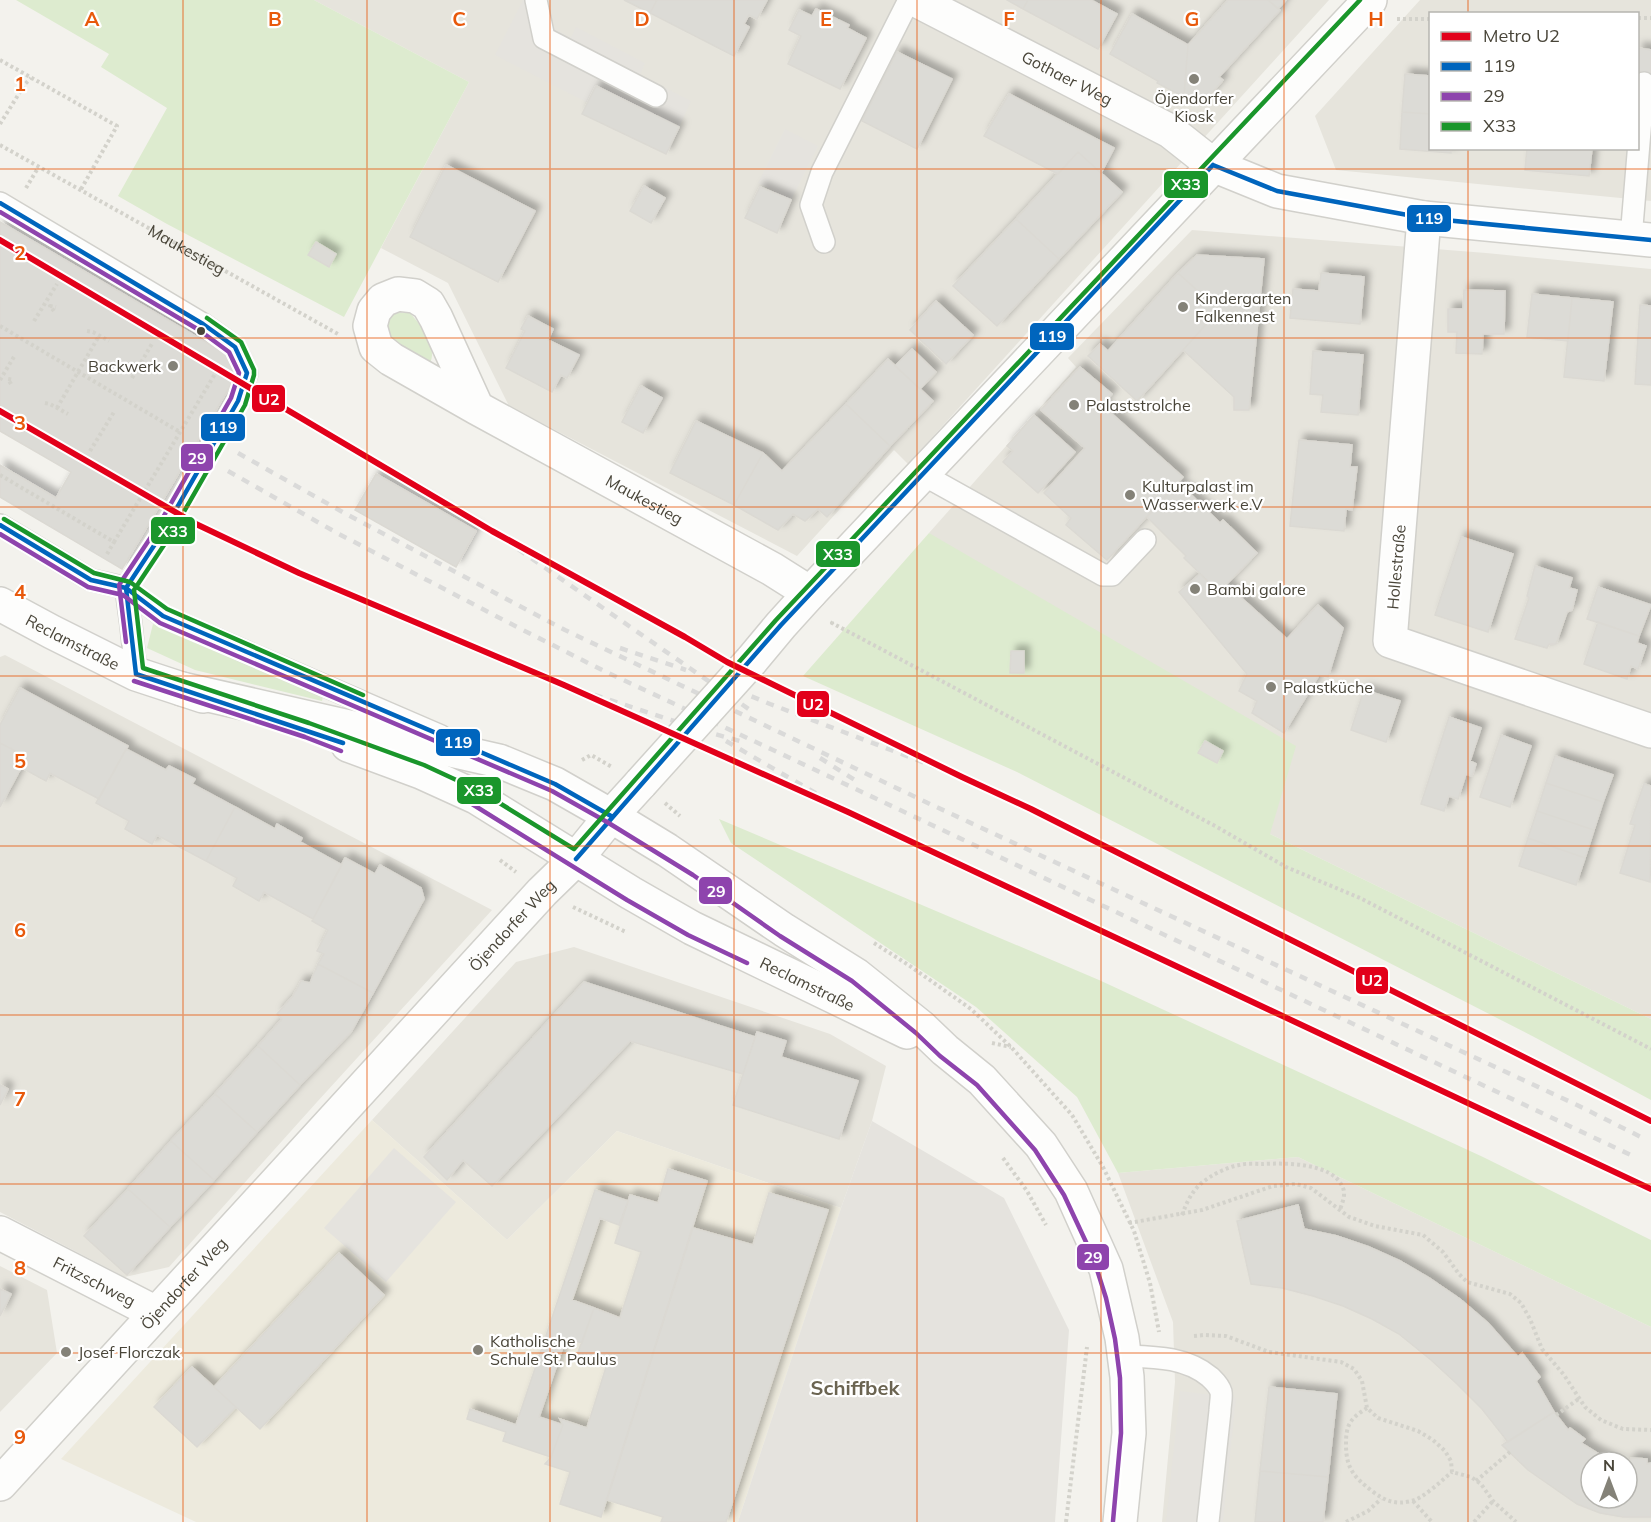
<svg xmlns="http://www.w3.org/2000/svg" width="1651" height="1522" viewBox="0 0 1651 1522" font-family="Mulish,sans-serif">
	<defs>
		<filter id="shadow"><feDropShadow dx="5.5" dy="-5.5" stdDeviation="3" flood-color="#0004"/></filter>
	</defs>
	<rect width="100%" height="100%" fill="#f3f2ed"/>
	<!-- residential -->
	<path fill="#e6e4dc" fill-rule="evenodd" d="M314,0H1329L908,464L894,450L797,556L509,406L448,283L381,248L469,82Z
		M1420,0H1651V201L1336,170L1315,116ZM1430,14H1638V148H1430Z
		M1192,230L1486,253L1651,269V1019L1270,834L929,533L1076,367L1068,358Z
		M5,655L492,910L317,1102L169,1267L125,1277L0,1212V657Z
		M574,947L830,1034L886,1066L872,1121L841,1208L617,1131L507,1240L372,1120L516,962Z
		M1298,1157L1651,1327V1522H1162L1175,1382L1173,1322L1118,1173ZM1591,1462H1627V1498H1591Z
		M0,1266L47,1290L57,1353L0,1412Z"/>
	<!-- education -->
	<path fill="#edeadd" d="M372,1120L507,1240L617,1131L841,1208L738,1522H196L61,1459Z"/>
	<!-- green -->
	<path fill="#ddebcf" d="M16,0H314L469,82L344,317L167,224L118,196L167,108L101,67L109,54Z
		M394,312L410,313C421,325 438,347 430,363L386,338L387,320Z
		M929,533L1296,746L1270,834L1651,1019V1100L1536,1038L1017,772L803,676Z
		M153,624L324,693L322,701L195,670L147,648Z
		M719,819L1099,980L1483,1157L1651,1240V1327L1298,1157L1118,1173L1077,1097L976,1007L731,843Z"/>
	<!-- parking -->
	<path fill="#e5e3de" d="M523,0H540L543,2L553,29L571,37L576,27L645,63L640,75L691,101L679,127L596,86L588,103L495,55Z
		M785,129L818,146L791,200L758,183Z
		M872,1121L1004,1198L1069,1330L1055,1522H738L841,1208Z
		M394,1148L456,1202L386,1282L324,1228Z
		M1180,1391L1236,1398L1223,1522H1166Z"/>
	<!-- building -->
	<path fill="#dcdbd6" stroke="#dbd9d3" stroke-width="1.5" filter="url(#shadow)" d="M624,0H657L650,13Z
		M657,0H767L757,19L749,15L744,24L749,27L734,56L650,13Z
		M1007,0H1028L1023,9Z
		M1028,0H1091L1117,14L1098,49L1023,9Z
		M1228,0H1268L1280,10L1219,77L1223,80L1210,95L1184,97L1188,45Z
		M1268,0H1286L1278,9Z
		M816,9L849,25L847,28L866,38L840,89L788,64L801,36L789,30L799,10L812,16Z
		M1132,14L1188,45L1184,97L1157,83L1158,81L1110,54Z
		M1638,48L1651,50V75L1638,74Z
		M897,52L952,79L917,149L862,121Z
		M1405,74L1430,76V114L1402,112Z
		M596,86L679,127L666,154L582,114Z
		M1009,94L1114,148L1101,173L1078,152L1058,174L984,136Z
		M1402,112L1430,114V148H1451V153L1400,149Z
		M1527,148H1592L1589,176L1525,170Z
		M1078,152L1122,192L1059,259L1016,219Z
		M446,165L535,211L498,282L410,237Z
		M644,186L665,198L651,223L630,211Z
		M760,187L791,200L777,233L745,218Z
		M1016,219L1059,259L997,326L953,286Z
		M0,222L243,364L122,569L0,497V465L56,498L71,472L0,431Z
		M316,242L336,254L329,267L308,255Z
		M1197,255L1264,259L1249,410H1234V397L1183,350L1219,310L1178,273Z
		M1178,273L1219,310L1137,401L1088,356L1100,344L1108,351Z
		M1321,273L1364,277L1360,324L1290,318L1293,289L1319,291Z
		M1464,290L1505,291L1504,334H1483L1482,354L1456,353L1457,332H1448V309H1463Z
		M1532,294L1572,298L1568,341L1527,337Z
		M1572,298L1613,302L1604,381L1564,377Z
		M936,301L973,335L946,364L910,330Z
		M1640,305L1651,306V385L1635,384Z
		M528,316L553,329L548,340L579,355L567,378L561,375L552,392L506,368L525,331L521,329Z
		M912,349L936,372L920,389L895,366Z
		M1313,351L1363,355L1358,415L1321,412L1323,395L1310,394Z
		M888,359L933,401L890,446L846,404Z
		M1080,367L1112,394L1102,405L1183,477L1107,560L1066,525L1071,518L1044,493L1085,448L1041,410Z
		M641,386L662,398L643,433L622,422Z
		M846,404L890,446L827,517L818,509L805,521L793,514L778,530L734,505L763,453L782,471Z
		M1034,415L1075,452L1038,493L1003,462L1013,451L1007,446Z
		M696,421L763,453L734,505L670,473Z
		M1299,440L1352,445L1350,467H1357L1352,510L1346,509L1344,531L1290,526Z
		M376,474L476,531L456,567L355,510Z
		M1179,483L1220,523L1223,520L1257,553L1219,592L1184,558L1186,556L1147,517Z
		M1461,537L1513,554L1488,632L1435,615Z
		M1535,566L1572,578L1569,588L1577,590L1572,610L1567,612L1556,644H1549L1547,648L1515,639L1529,598L1527,596Z
		M1200,574L1219,592L1226,584L1287,639L1318,605L1343,628L1328,677L1319,675L1284,733L1252,713L1257,701L1239,691L1247,674L1179,592Z
		M1598,587L1651,605L1639,636L1587,619Z
		M1598,622L1639,636L1637,643L1646,646L1638,669L1631,666L1627,679L1584,664Z
		M1011,651H1024V673H1010Z
		M20,688L128,746L99,799L50,773L46,781L22,768L27,757L0,743V725Z
		M1364,690L1400,701L1386,742L1351,730Z
		M1449,717L1481,728L1470,761L1476,764L1472,776L1466,774L1458,799L1449,796L1444,811L1421,804Z
		M1501,735L1531,746L1510,807L1480,797Z
		M1205,741L1223,751L1217,763L1198,753Z
		M0,743L27,757L0,807Z
		M126,749L166,770L169,766L195,779L192,784L235,807L206,861L157,835L152,844L125,829L129,821L96,803Z
		M1555,756L1613,775L1603,802L1546,783Z
		M1546,783L1603,802L1594,830L1537,811Z
		M1644,784L1651,786L1650,882L1620,873L1635,825L1630,824Z
		M235,807L275,829L277,824L302,838L300,842L342,865L313,919L264,892L259,901L233,886L237,878L206,861Z
		M1537,811L1594,830L1585,858L1528,838Z
		M1528,838L1585,858L1576,885L1519,866Z
		M345,858L375,874L380,865L421,888L424,899L373,993L318,964L324,954L317,951L328,930L312,921Z
		M318,964L373,993L351,1032L300,1085L258,1046L282,1019L277,1014L293,996L301,981L310,983Z
		M584,982L755,1037L743,1074L630,1041L492,1186L463,1160L447,1180L424,1157Z
		M757,1032L786,1041L781,1057L858,1081L839,1139L733,1105Z
		M258,1046L300,1085L257,1132L215,1094Z
		M0,1085L8,1089L0,1105Z
		M215,1094L257,1132L214,1180L171,1141Z
		M171,1141L214,1180L170,1227L128,1189Z
		M668,1169L707,1181L601,1517L560,1504L570,1472L545,1464L551,1457L563,1425L560,1419L587,1428L607,1364L577,1355L594,1308L620,1318L641,1252L615,1243L630,1195L658,1203Z
		M128,1189L170,1227L127,1275L84,1236Z
		M595,1190L628,1201L619,1225L600,1218L572,1300L594,1308L582,1343L566,1338L539,1417L563,1425L551,1457L503,1441L506,1432L467,1419L470,1409L516,1425Z
		M769,1193L828,1210L726,1522H661L663,1517L607,1500L693,1228L753,1245Z
		M1298,1205L1304,1229L1337,1236L1369,1247L1400,1261L1429,1278L1460,1299L1488,1323L1518,1357L1522,1353L1540,1377L1536,1381L1554,1412L1508,1442L1482,1409L1457,1384L1431,1360L1399,1334L1372,1319L1343,1306L1313,1296L1282,1288L1251,1284L1237,1221Z
		M339,1253L384,1295L260,1429L214,1387Z
		M0,1289L11,1294L0,1316Z
		M192,1367L236,1407L197,1447L154,1407Z
		M1269,1387L1337,1394L1328,1477L1260,1471Z
		M1554,1412L1568,1430L1570,1428L1585,1439L1581,1443L1597,1453L1615,1461L1624,1462H1591V1498H1627V1462L1630,1463L1631,1458L1647,1459V1464L1651,1463V1517H1623L1600,1513L1577,1504L1528,1470L1502,1445Z
		M1260,1471L1328,1477L1323,1522H1255Z"/>
	<g fill="none" stroke-linecap="round" stroke-linejoin="round">
		<defs>
			<path id="service" d="M536,0L544,38L656,96
				M0,203L203,324L235,347L247,373L238,401L163,532L126,588L131,625L136,674
				M1631,238L1644,83
				M824,242L811,205L822,172L909,0
				M922,474L1103,575H1112L1145,540
				M0,525L91,580L126,588L163,616L441,736
				M1126,1356C1155,1357 1186,1357 1210,1377C1215,1382 1219,1385 1221,1392C1222,1398 1220,1405 1220,1411L1208,1522"/>
			<g id="minor">
				<path id="s2" d="M916,0L1170,131L1213,165L1277,191L1424,218L1651,240"/>
				<path d="M1424,218L1390,641L1651,731"/>
				<path id="s3" d="M477,408L436,318L428,304L415,296L398,294L383,300L374,311L370,326L376,347L391,359L477,408L772,569L810,593"/>
				<path id="s4" d="M0,1233L156,1313"/>
				<path id="s5" d="M0,1484L542,892L576,859"/>
			</g>
			<g id="tertiary">
				<path id="s6" d="M0,604L52,632L136,674L203,696"/>
				<path d="M751,661L781,625L810,593L1370,0"/>
				<path d="M182,689L499,761L555,784L611,816L667,850L784,930L856,975L921,1027L945,1050L982,1080L1041,1145L1071,1191L1106,1269L1122,1338L1127,1377L1129,1433L1120,1522"/>
				<path id="s7" d="M348,745L421,772L476,797L631,893L692,928L907,1032"/>
				<path d="M576,859L611,816L641,783"/>
			</g>
		</defs>
		<!-- service casing -->
		<use href="#service" stroke="#d1d0cb" stroke-width="24"/>
		<!-- minor casing -->
		<use href="#minor" stroke="#d1d0cb" stroke-width="36"/>
		<!-- tertiary casing -->
		<use href="#tertiary" stroke="#d1d0cb" stroke-width="36"/>
		<!-- path -->
		<g stroke="#d3d2cb" stroke-width="4" stroke-dasharray="3 3" stroke-linecap="butt">
			<path d="M1638,18H1651"/>
			<path d="M1397,19H1430"/>
			<path d="M0,60L117,126L80,191"/>
			<path d="M0,124L25,84L31,78"/>
			<path id="s1" d="M0,145L338,334"/>
			<path d="M26,188L38,168"/>
			<path d="M54,311L50,306L56,307"/>
			<path d="M34,321L57,284"/>
			<path d="M0,326L180,432"/>
			<path d="M87,331L93,332L109,341"/>
			<path d="M132,378L153,342"/>
			<path d="M0,380L15,355"/>
			<path d="M11,384L8,379L14,380"/>
			<path d="M45,403L50,404L68,414"/>
			<path d="M57,408L99,336"/>
			<path d="M90,451L114,412"/>
			<path d="M0,475L114,542L215,374"/>
			<path d="M107,554L114,542"/>
			<path d="M833,622L832,623L1217,827L1286,867L1360,898L1651,1049"/>
			<path d="M582,760L591,755L612,767"/>
			<path d="M665,803L680,816"/>
			<path d="M500,860L516,872"/>
			<path d="M573,907L626,932"/>
			<path d="M874,943L907,964L971,1009L1012,1048L1072,1115L1103,1167L1134,1231L1150,1283L1159,1332"/>
			<path d="M992,1043L1011,1047"/>
			<path d="M1003,1158L1027,1191L1046,1225"/>
			<path d="M1182,1215C1190,1194 1196,1184 1217,1173C1223,1170 1232,1166 1239,1165C1246,1163 1255,1164 1262,1164C1285,1163 1333,1162 1343,1188C1346,1195 1342,1203 1340,1210"/>
			<path d="M1129,1223L1202,1210L1273,1186L1296,1184L1311,1188L1349,1217L1375,1226L1423,1235L1443,1252L1459,1274L1467,1282L1510,1294L1521,1303L1530,1319L1542,1349L1564,1375L1585,1407L1601,1420L1623,1429L1651,1430"/>
			<path d="M1194,1336L1204,1335L1226,1336L1269,1352L1341,1362L1354,1369L1362,1381L1367,1408L1378,1418L1418,1431L1433,1440L1445,1451L1451,1461L1452,1472L1471,1477L1481,1484L1493,1501L1516,1522"/>
			<path d="M1367,1408C1361,1412 1354,1416 1350,1423C1346,1430 1346,1438 1346,1445C1346,1469 1355,1478 1372,1491C1385,1501 1395,1505 1411,1501C1423,1499 1442,1480 1452,1472"/>
			<path d="M1556,1415L1580,1398"/>
			<path d="M1476,1481L1510,1452"/>
			<path d="M1413,1501L1432,1522"/>
			<path d="M1066,1522L1087,1347"/>
			<path d="M1346,1522L1368,1511L1381,1499"/>
			<path d="M1474,1522L1493,1501"/>
		</g>
		<!-- service -->
		<use href="#service" stroke="#fdfdfc" stroke-width="21"/>
		<!-- minor -->
		<use href="#minor" stroke="#fdfdfc" stroke-width="33"/>
		<!-- tertiary -->
		<use href="#tertiary" stroke="#fdfdfc" stroke-width="33"/>
		<!-- rail -->
		<path stroke="#dadad9" stroke-width="4.5" stroke-dasharray="8 8" stroke-linecap="butt" d="M238,453L346,514L565,630L930,804L1577,1105L1645,1139
			M228,471L337,533L517,627L604,671L773,750L1635,1157
			M492,531L753,712
			M620,648L686,670
			M722,684L770,704L962,777
			M564,685L711,733L740,741
			M726,741L848,812
			M820,758L858,782"/>
		<defs>
			<path id="tertiary-bridge" d="M641,783L751,661"/>
		</defs>
		<!-- tertiary-bridge casing -->
		<use href="#tertiary-bridge" stroke="#d1d0cb" stroke-width="36" stroke-linecap="butt"/>
		<!-- tertiary-bridge -->
		<use href="#tertiary-bridge" stroke="#fdfdfc" stroke-width="33"/>
		<defs>
			<path id="bus-1" d="M1213,165L1277,191L1424,218L1651,240
				M0,203L203,324L235,347L247,373L238,401L163,532L126,588L136,674
				M0,525L91,580L126,588L163,616L555,784L611,816
				M136,674L343,743
				M576,859L781,625L1213,165"/>
			<path id="bus-2" d="M0,212L199,330L229,352L239,373L231,398L157,528L119,585L126,642
				M0,534L88,587L123,595L160,623L552,791L607,822L693,875L780,936L852,981L916,1033L940,1056L977,1085L1035,1150L1064,1195L1093,1257L1106,1298L1115,1339L1120,1378L1121,1433L1113,1521
				M134,681L305,737L341,751
				M464,800L472,804L627,900L688,935L747,963"/>
			<path id="bus-3" d="M207,318L241,342L254,370V375L245,405L170,536L134,590L143,668L309,723L424,765L480,791L574,849L776,620L1360,0
				M4,519L94,573L130,582L167,609L363,695"/>
		</defs>
		<!-- bus-1 casing -->
		<use href="#bus-1" stroke="#fff" stroke-width="9"/>
		<!-- bus-2 casing -->
		<use href="#bus-2" stroke="#fff" stroke-width="9"/>
		<!-- bus-3 casing -->
		<use href="#bus-3" stroke="#fff" stroke-width="9"/>
		<!-- bus-1 -->
		<use href="#bus-1" stroke="#0065bd" stroke-width="4.5"/>
		<!-- bus-2 -->
		<use href="#bus-2" stroke="#8e44ad" stroke-width="4.5"/>
		<!-- bus-3 -->
		<use href="#bus-3" stroke="#1a962b" stroke-width="4.5"/>
		<defs>
			<path id="metro-1" d="M0,240L492,531L685,637L727,662L962,777L1031,809L1651,1121
				M0,411L196,524L299,573L564,685L848,812L1651,1189"/>
		</defs>
		<!-- metro-1 casing -->
		<use href="#metro-1" stroke="#fff" stroke-width="10"/>
		<!-- metro-1 -->
		<use href="#metro-1" stroke="#e2001a" stroke-width="6"/>
	</g>
	<!-- grid -->
	<path fill="none" stroke="#e8590c" stroke-width="1.5" stroke-opacity="0.55" d="M183,0V1522M367,0V1522M550,0V1522M734,0V1522M917,0V1522M1101,0V1522M1284,0V1522M1468,0V14M1468,148V1522M0,169H1651M0,338H1651M0,507H1651M0,676H1651M0,846H1651M0,1015H1651M0,1184H1651M0,1353H1651"/>
	<!-- markers -->
	<g fill="#848278" stroke="#fff" stroke-width="2">
		<circle cx="1194" cy="79" r="6"/>
		<circle cx="1183" cy="307" r="6"/>
		<circle cx="173" cy="366" r="6"/>
		<circle cx="1074" cy="405" r="6"/>
		<circle cx="1130" cy="495" r="6"/>
		<circle cx="1195" cy="589" r="6"/>
		<circle cx="1271" cy="687" r="6"/>
		<circle cx="478" cy="1350" r="6"/>
		<circle cx="66" cy="1352" r="6"/>
	</g>
	<circle fill="#494539" stroke="#fff" stroke-width="2" cx="201" cy="331" r="5"/>
	<g text-anchor="middle" stroke-width="4.5" stroke-linejoin="round" paint-order="stroke">
		<!-- street labels -->
		<g font-size="16" fill="#494539" stroke="#fff">
			<text dy="6" stroke="none"><textPath href="#s2" startOffset="170">Gothaer Weg</textPath></text>
			<text dy="6" stroke="none"><textPath href="#s1" startOffset="214">Maukestieg</textPath></text>
			<text dy="6" stroke="none"><textPath href="#s3" startOffset="524">Maukestieg</textPath></text>
			<text transform="translate(1396 567) rotate(-85)" y="6">Hollestraße</text>
			<text dy="6" stroke="none"><textPath href="#s6" startOffset="82">Reclamstraße</textPath></text>
			<text dy="6" stroke="none"><textPath href="#s5" startOffset="758">Öjendorfer Weg</textPath></text>
			<text dy="6" stroke="none"><textPath href="#s7" startOffset="519">Reclamstraße</textPath></text>
			<text dy="6" stroke="none"><textPath href="#s4" startOffset="106">Fritzschweg</textPath></text>
			<text dy="6" stroke="none"><textPath href="#s5" startOffset="272">Öjendorfer Weg</textPath></text>
		</g>
		<!-- poi labels -->
		<g font-size="16" fill="#494539" stroke="#fff" text-anchor="start">
			<text x="1194" y="104" text-anchor="middle">Öjendorfer<tspan x="1194" dy="18">Kiosk</tspan></text>
			<text x="1195" y="304">Kindergarten<tspan x="1195" dy="18">Falkennest</tspan></text>
			<text x="161" y="372" text-anchor="end">Backwerk</text>
			<text x="1086" y="411">Palaststrolche</text>
			<text x="1142" y="492">Kulturpalast im<tspan x="1142" dy="18">Wasserwerk e.V</tspan></text>
			<text x="1207" y="595">Bambi galore</text>
			<text x="1283" y="693">Palastküche</text>
			<text x="490" y="1347">Katholische<tspan x="490" dy="18">Schule St. Paulus</tspan></text>
			<text x="78" y="1358">Josef Florczak</text>
		</g>
		<!-- quarter labels -->
		<g font-size="20" font-weight="bold" fill="#6b6451" stroke="#fff">
			<text x="855" y="1395">Schiffbek</text>
		</g>
	</g>
	<g font-size="20" text-anchor="middle" font-weight="bold" fill="#e8590c" stroke="#fff" stroke-width="4.5" stroke-linejoin="round" paint-order="stroke">
		<text x="92" y="26">A</text>
		<text x="275" y="26">B</text>
		<text x="459" y="26">C</text>
		<text x="642" y="26">D</text>
		<text x="826" y="26">E</text>
		<text x="1009" y="26">F</text>
		<text x="1192" y="26">G</text>
		<text x="1376" y="26">H</text>
		<text x="20" y="91">1</text>
		<text x="20" y="260">2</text>
		<text x="20" y="430">3</text>
		<text x="20" y="599">4</text>
		<text x="20" y="768">5</text>
		<text x="20" y="937">6</text>
		<text x="20" y="1106">7</text>
		<text x="20" y="1275">8</text>
		<text x="20" y="1444">9</text>
	</g>
	<g stroke="#fff" stroke-width="2">
		<rect x="1163" y="170" width="46" height="29" rx="6" fill="#1a962b"/>
		<rect x="1406" y="204" width="46" height="29" rx="6" fill="#0065bd"/>
		<rect x="1029" y="322" width="46" height="29" rx="6" fill="#0065bd"/>
		<rect x="251" y="384" width="35" height="29" rx="6" fill="#e2001a"/>
		<rect x="200" y="413" width="46" height="29" rx="6" fill="#0065bd"/>
		<rect x="180" y="443" width="34" height="29" rx="6" fill="#8e44ad"/>
		<rect x="150" y="516" width="46" height="29" rx="6" fill="#1a962b"/>
		<rect x="815" y="540" width="46" height="28" rx="6" fill="#1a962b"/>
		<rect x="796" y="690" width="34" height="28" rx="6" fill="#e2001a"/>
		<rect x="435" y="728" width="46" height="29" rx="6" fill="#0065bd"/>
		<rect x="456" y="776" width="46" height="29" rx="6" fill="#1a962b"/>
		<rect x="698" y="876" width="35" height="29" rx="6" fill="#8e44ad"/>
		<rect x="1355" y="966" width="34" height="29" rx="6" fill="#e2001a"/>
		<rect x="1076" y="1243" width="34" height="28" rx="6" fill="#8e44ad"/>
	</g>
	<g font-size="16" text-anchor="middle" font-weight="bold" fill="#fff">
		<text x="1186" y="190">X33</text>
		<text x="1429" y="224">119</text>
		<text x="1052" y="342">119</text>
		<text x="269" y="405">U2</text>
		<text x="223" y="433">119</text>
		<text x="197" y="464">29</text>
		<text x="173" y="537">X33</text>
		<text x="838" y="560">X33</text>
		<text x="813" y="710">U2</text>
		<text x="458" y="748">119</text>
		<text x="479" y="796">X33</text>
		<text x="716" y="897">29</text>
		<text x="1372" y="986">U2</text>
		<text x="1093" y="1263">29</text>
	</g>
	<!-- legend -->
	<rect x="1429" y="12" width="210" height="138" fill="#ffffff" stroke="#b6b5b0" stroke-width="1.5"/>
	<rect x="1441" y="32" width="30" height="9" fill="#e2001a" stroke="#b6b5b0" stroke-width="1.5"/>
	<text x="1483" y="42" font-size="18" fill="#494539">Metro U2</text>
	<rect x="1441" y="62" width="30" height="9" fill="#0065bd" stroke="#b6b5b0" stroke-width="1.5"/>
	<text x="1483" y="72" font-size="18" fill="#494539">119</text>
	<rect x="1441" y="92" width="30" height="9" fill="#8e44ad" stroke="#b6b5b0" stroke-width="1.5"/>
	<text x="1483" y="102" font-size="18" fill="#494539">29</text>
	<rect x="1441" y="122" width="30" height="9" fill="#1a962b" stroke="#b6b5b0" stroke-width="1.5"/>
	<text x="1483" y="132" font-size="18" fill="#494539">X33</text>
	<!-- north arrow -->
	<g transform="translate(1609 1480)"><circle r="28" fill="#ffffff" stroke="#b6b5b0" stroke-width="1.5"/>
	<path d="M0-4.5L10 22L0 15L-10 22Z" fill="#848278"/>
	<text y="-9" font-size="16" font-weight="bold" text-anchor="middle" fill="#494539">N</text>
	</g>
</svg>
